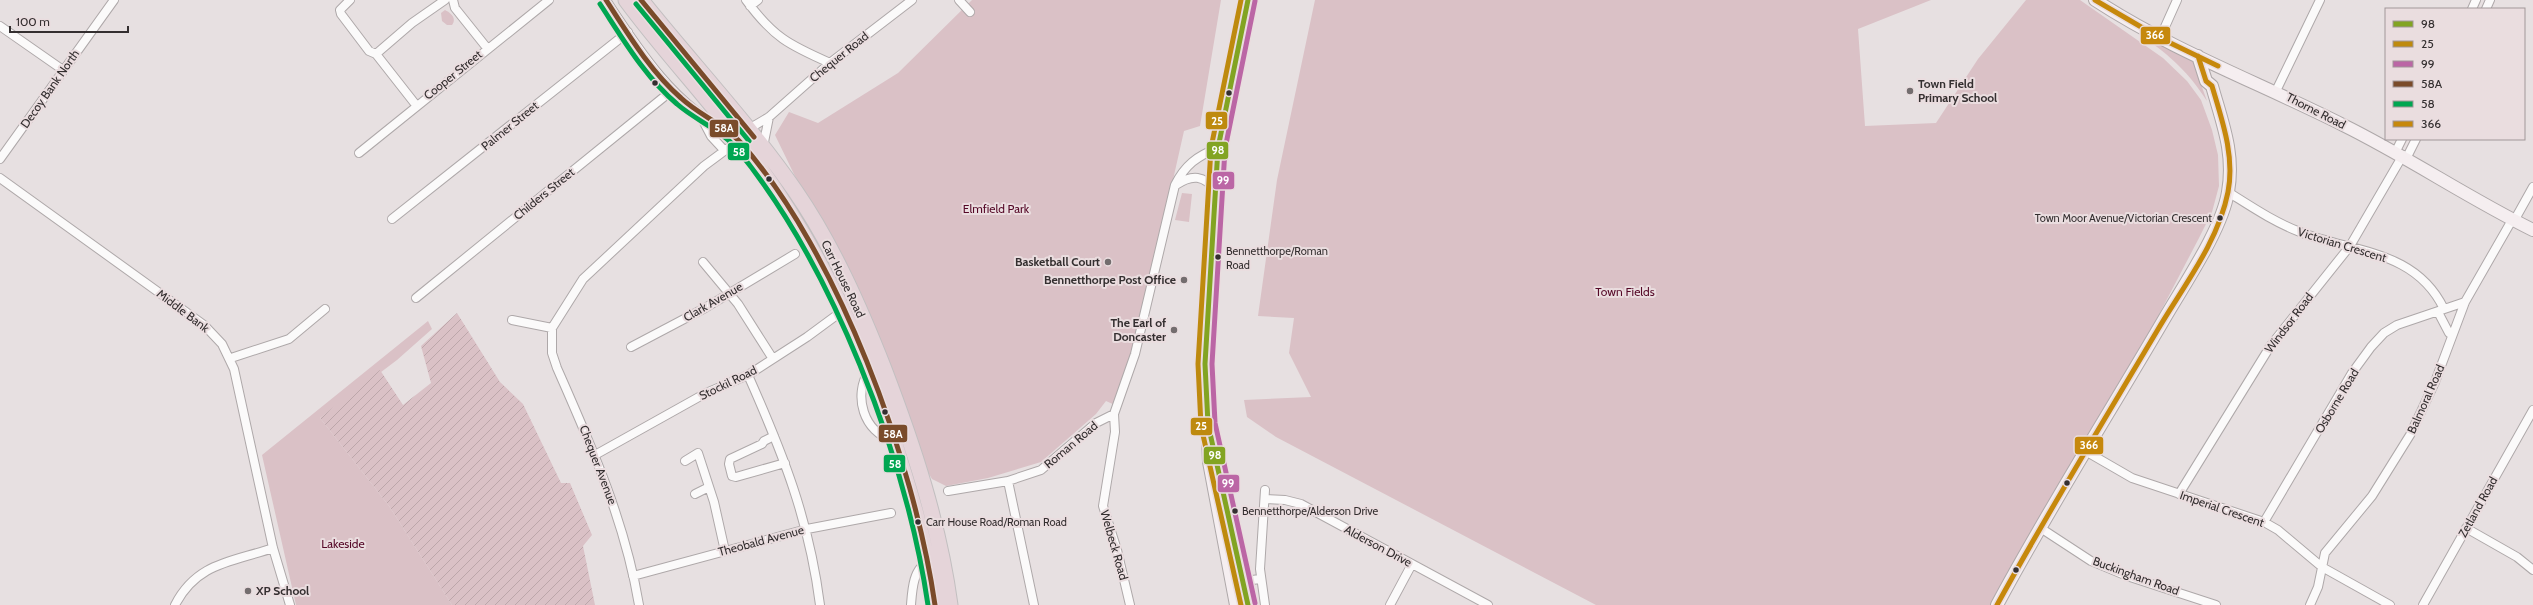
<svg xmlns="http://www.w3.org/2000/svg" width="2533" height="605" viewBox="0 0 2533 605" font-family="Cabin,sans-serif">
	<defs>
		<pattern id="garden-furrows" width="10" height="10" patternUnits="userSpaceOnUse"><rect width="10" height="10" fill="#dac1c6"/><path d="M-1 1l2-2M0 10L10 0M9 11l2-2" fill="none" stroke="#bca6aa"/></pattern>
	</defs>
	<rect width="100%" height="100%" fill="#e7e0e1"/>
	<!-- green -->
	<path fill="#dac1c6" d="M972,0H1221L1200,126L1184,131L1141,322L1117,406L1106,401L1096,414L1041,462L988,478L946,486L932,479L911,444L858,306L775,135L789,112L818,123L898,73Z
		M1315,0H1931L1858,29L1865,126L1936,123L1978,59L2026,0H2080L2163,58L2187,81L2201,100L2212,130L2218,155L2219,186L2212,212L2199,238L2087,452L1997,605H1596L1276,437L1247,417L1244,400L1311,397L1289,353L1294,318L1258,316L1277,180Z
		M445,10C451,13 457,18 452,25H447L442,21L441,13Z
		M2143,37L2177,52L2193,62L2207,101C2188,72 2172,57 2143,37Z
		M1182,193L1192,194L1189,222L1175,220Z
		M428,321L432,329L397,360L320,418L389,506L452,605H296L262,455Z"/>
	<!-- garden -->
	<path fill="url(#garden-furrows)" d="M457,313L500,382L523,404L561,483H570L592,535L583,546L595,605H452L389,506L320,418L380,370L403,405L431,383L421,346Z"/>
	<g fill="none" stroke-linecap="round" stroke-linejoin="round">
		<defs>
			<path id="street" d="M350,0L340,10L341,14L369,51L376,54
				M453,0L455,8L487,48
				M606,0C638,49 675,107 730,132
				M746,0C773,37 789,45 830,63
				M959,0L970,12
				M750,6L758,0
				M2472,9L2476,0
				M2486,9L2490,0
				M0,26L63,70
				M2160,38L2177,0
				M376,54L412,23L445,0
				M376,54L416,105
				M2276,91L2320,0
				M699,113L711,136L724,150
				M747,130L769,117L830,63L912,0
				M763,147L769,117
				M2396,151L2402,139
				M359,153L549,0
				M2407,157L2416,139
				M0,159L114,0
				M0,178L204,325L222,344L234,369L273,548L290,605
				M1176,185C1192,174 1204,175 1216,191
				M2228,192C2252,207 2274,222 2300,232C2353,253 2415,249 2444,309
				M392,219L628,32
				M2514,221L2533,187
				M703,262L738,304L773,359
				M416,298L670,92L672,89
				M2438,312L2449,333L2452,335
				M512,320L552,328
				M631,347L705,308L795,254
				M231,358L289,339L325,309
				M869,370C853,396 863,432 894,441
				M748,375C783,454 809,519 820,605
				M1114,414L1115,432L1103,506L1117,550L1130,605
				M774,436L764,441L762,444L730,459L729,464L732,476L736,477L785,463
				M2087,452L2132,478L2264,522L2278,530L2322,567L2390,605
				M595,455L706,393L748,375L807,337L845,309
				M685,461L698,453L714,502L725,551
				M1008,481L1034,605
				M1265,490L1260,569L1265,605
				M948,491L1008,481L1041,470L1096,423L1114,414L1135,354L1175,185C1185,165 1197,156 1218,148
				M695,494L709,487
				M2179,494L2271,345L2350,246L2403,155
				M1265,499L1285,500L1301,504L1488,605
				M2264,522L2352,373L2371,347L2384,333L2397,325L2465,302
				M2039,527L2091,561L2127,576L2216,605
				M2466,528L2517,557L2533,570
				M633,576L807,529L891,513
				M1244,581L1260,579
				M175,605C197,562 233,562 273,548
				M639,605C625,521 591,445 557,368L552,353V328L583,279L704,166L735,143H741
				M911,605C912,592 913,567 928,563
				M1390,605L1412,564
				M2310,605L2318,587L2325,553L2372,496L2410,435L2435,382L2465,302L2512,220
				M2423,605L2533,410"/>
			<path id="secondary" d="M2095,0C2173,51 2260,83 2343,125C2408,157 2468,198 2533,230
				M1215,452L1248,605
				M1236,605L1209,462L1205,364L1218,148L1248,0
				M1997,605C2049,508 2108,415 2163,321C2183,286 2222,230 2228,192C2235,153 2222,122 2212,86L2206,81L2198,56"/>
			<path id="highway" d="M626,0C668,57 718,108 758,165C825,258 871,361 903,470C917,514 929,559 935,605
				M641,0C692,64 749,124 796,192C833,246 860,308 884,369C913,445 939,523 950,605"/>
		</defs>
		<!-- street casing -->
		<use href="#street" stroke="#aea8a9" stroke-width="10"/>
		<!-- secondary casing -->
		<use href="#secondary" stroke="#aea8a9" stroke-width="14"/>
		<!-- highway casing -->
		<use href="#highway" stroke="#c2bfc0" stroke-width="17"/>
		<!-- street -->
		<use href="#street" stroke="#fbfafa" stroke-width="8"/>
		<!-- secondary -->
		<use href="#secondary" stroke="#f5eef0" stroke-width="12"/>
		<!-- highway -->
		<use href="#highway" stroke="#e5d4d9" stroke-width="15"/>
		<defs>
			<path id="bus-1" d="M1248,0L1218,148L1205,364L1208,424L1248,605"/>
			<path id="bus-2" d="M1241,605L1201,426L1198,364L1211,148L1241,0"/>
			<path id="bus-3" d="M1255,603L1215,423L1212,364L1225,149L1255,1"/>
			<path id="bus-4" d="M606,0C628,34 650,71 681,98C699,115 724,124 741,143C838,253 914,460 935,605
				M641,0L754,137"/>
			<path id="bus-5" d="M600,4C623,39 645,77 677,104C695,120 720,129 736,148C832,264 906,457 928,605
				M636,4L749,141"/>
			<path id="bus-6" d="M2095,0L2160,38L2218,66
				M1997,605C2048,512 2103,422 2157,331C2182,288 2218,243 2228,192C2235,156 2222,120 2212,86L2206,81L2198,56"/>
		</defs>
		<!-- bus-1 casing -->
		<use href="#bus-1" stroke="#eadddf" stroke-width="8"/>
		<!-- bus-2 casing -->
		<use href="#bus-2" stroke="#eadddf" stroke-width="8"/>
		<!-- bus-3 casing -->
		<use href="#bus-3" stroke="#eadddf" stroke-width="8"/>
		<!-- bus-4 casing -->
		<use href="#bus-4" stroke="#eadddf" stroke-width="8"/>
		<!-- bus-5 casing -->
		<use href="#bus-5" stroke="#eadddf" stroke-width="8"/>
		<!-- bus-6 casing -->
		<use href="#bus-6" stroke="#eadddf" stroke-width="8"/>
		<!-- bus-1 -->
		<use href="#bus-1" stroke="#82a422" stroke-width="5"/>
		<!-- bus-2 -->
		<use href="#bus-2" stroke="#be8a0e" stroke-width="5"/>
		<!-- bus-3 -->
		<use href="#bus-3" stroke="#bb66a5" stroke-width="5"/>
		<!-- bus-4 -->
		<use href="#bus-4" stroke="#7a4b2a" stroke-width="5"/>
		<!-- bus-5 -->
		<use href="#bus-5" stroke="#00a651" stroke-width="5"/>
		<!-- bus-6 -->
		<use href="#bus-6" stroke="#c6880c" stroke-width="5"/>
	</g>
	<!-- markers -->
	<g fill="#342f30" stroke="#eadddf" stroke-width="1.5">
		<circle cx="655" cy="83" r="3.5"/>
		<circle cx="1229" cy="93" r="3.5"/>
		<circle cx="769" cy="179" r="3.5"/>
		<circle cx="2220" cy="218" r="3.5"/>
		<circle cx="1218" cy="257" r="3.5"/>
		<circle cx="885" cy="412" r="3.5"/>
		<circle cx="2067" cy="483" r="3.5"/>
		<circle cx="1235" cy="511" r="3.5"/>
		<circle cx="918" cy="522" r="3.5"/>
		<circle cx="2016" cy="570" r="3.5"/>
	</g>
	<g fill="#736d6e" stroke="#eadddf" stroke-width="1.5">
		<circle cx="1910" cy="91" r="4"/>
		<circle cx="1108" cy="262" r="4"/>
		<circle cx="1184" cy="280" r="4"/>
		<circle cx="1174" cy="330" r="4"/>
		<circle cx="248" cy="591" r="4"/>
	</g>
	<g text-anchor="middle" stroke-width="4" stroke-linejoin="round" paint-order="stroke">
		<!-- bus labels -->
		<g font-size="11" fill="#342f30" stroke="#eadddf" text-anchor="start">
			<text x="2212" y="222" text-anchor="end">Town Moor Avenue/Victorian Crescent</text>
			<text x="1226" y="255">Bennetthorpe/Roman<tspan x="1226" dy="14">Road</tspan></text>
			<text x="1242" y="515">Bennetthorpe/Alderson Drive</text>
			<text x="926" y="526">Carr House Road/Roman Road</text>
		</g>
		<!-- street labels -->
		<g font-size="12" fill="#342f30" stroke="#eadddf">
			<text transform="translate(839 57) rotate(-39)" y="4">Chequer Road</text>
			<text transform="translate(453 75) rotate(-39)" y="4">Cooper Street</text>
			<text transform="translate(50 89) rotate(-55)" y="4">Decoy Bank North</text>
			<text transform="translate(2316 111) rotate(27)" y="4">Thorne Road</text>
			<text transform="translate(510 126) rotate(-39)" y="4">Palmer Street</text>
			<text transform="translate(544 194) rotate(-39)" y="4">Childers Street</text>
			<text transform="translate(2342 245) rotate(17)" y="4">Victorian Crescent</text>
			<text transform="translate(843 279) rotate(64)" y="4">Carr House Road</text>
			<text transform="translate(713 302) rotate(-30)" y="4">Clark Avenue</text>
			<text transform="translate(183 311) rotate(37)" y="4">Middle Bank</text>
			<text transform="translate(2289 323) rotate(-53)" y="4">Windsor Road</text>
			<text transform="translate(728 383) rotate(-26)" y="4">Stockil Road</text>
			<text transform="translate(2426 399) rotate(-66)" y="4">Balmoral Road</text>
			<text transform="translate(2337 401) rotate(-59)" y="4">Osborne Road</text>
			<text transform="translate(1071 445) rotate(-40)" y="4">Roman Road</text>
			<text transform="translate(598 465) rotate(69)" y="4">Chequer Avenue</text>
			<text transform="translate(2478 507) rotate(-61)" y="4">Zetland Road</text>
			<text transform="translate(2222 509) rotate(19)" y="4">Imperial Crescent</text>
			<text transform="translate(761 541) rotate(-15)" y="4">Theobald Avenue</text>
			<text transform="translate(1114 545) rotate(74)" y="4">Welbeck Road</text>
			<text transform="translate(1378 546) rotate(28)" y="4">Alderson Drive</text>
			<text transform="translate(2136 576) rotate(20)" y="4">Buckingham Road</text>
		</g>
		<!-- poi labels -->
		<g font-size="12" font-weight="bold" fill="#342f30" stroke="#eadddf" text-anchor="end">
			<text x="1918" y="88" text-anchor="start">Town Field<tspan x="1918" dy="14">Primary School</tspan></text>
			<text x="1100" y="266">Basketball Court</text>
			<text x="1176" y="284">Bennetthorpe Post Office</text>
			<text x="1166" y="327">The Earl of<tspan x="1166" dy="14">Doncaster</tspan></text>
			<text x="256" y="595" text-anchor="start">XP School</text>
		</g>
		<!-- park labels -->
		<g font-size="12" fill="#550827" stroke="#eadddf">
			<text x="996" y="213">Elmfield Park</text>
			<text x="1625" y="296">Town Fields</text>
			<text x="343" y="548">Lakeside</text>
		</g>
	</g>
	<g stroke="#eadddf" stroke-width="1.5">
		<rect x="2140" y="26" width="31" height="19" rx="4" fill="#c6880c"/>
		<rect x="1205" y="111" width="23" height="19" rx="4" fill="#be8a0e"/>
		<rect x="709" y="119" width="30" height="19" rx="4" fill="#7a4b2a"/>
		<rect x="1206" y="141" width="23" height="19" rx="4" fill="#82a422"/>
		<rect x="727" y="142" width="23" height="19" rx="4" fill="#00a651"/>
		<rect x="1212" y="171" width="23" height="19" rx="4" fill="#bb66a5"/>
		<rect x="1190" y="417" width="23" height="19" rx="4" fill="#be8a0e"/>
		<rect x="878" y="424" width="30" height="19" rx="4" fill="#7a4b2a"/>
		<rect x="2074" y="436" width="30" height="19" rx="4" fill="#c6880c"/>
		<rect x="1203" y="446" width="23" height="19" rx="4" fill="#82a422"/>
		<rect x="883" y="454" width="23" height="19" rx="4" fill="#00a651"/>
		<rect x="1217" y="474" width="23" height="19" rx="4" fill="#bb66a5"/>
	</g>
	<g font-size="11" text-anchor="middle" font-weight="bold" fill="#fff">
		<text x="2155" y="39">366</text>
		<text x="1217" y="125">25</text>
		<text x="724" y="132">58A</text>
		<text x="1218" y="154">98</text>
		<text x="739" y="156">58</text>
		<text x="1223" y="184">99</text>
		<text x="1201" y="430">25</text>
		<text x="893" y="438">58A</text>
		<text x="2089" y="449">366</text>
		<text x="1215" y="459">98</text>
		<text x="895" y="468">58</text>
		<text x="1228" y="487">99</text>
	</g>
	<!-- legend -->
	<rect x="2385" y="8" width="140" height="132" fill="#eadddf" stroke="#a19799"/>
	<rect x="2393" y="21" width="20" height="6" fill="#82a422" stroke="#a19799"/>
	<text x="2421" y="28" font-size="12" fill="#342f30">98</text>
	<rect x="2393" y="41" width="20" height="6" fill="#be8a0e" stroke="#a19799"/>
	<text x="2421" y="48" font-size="12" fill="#342f30">25</text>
	<rect x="2393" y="61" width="20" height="6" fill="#bb66a5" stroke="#a19799"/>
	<text x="2421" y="68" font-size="12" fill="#342f30">99</text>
	<rect x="2393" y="81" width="20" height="6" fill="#7a4b2a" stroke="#a19799"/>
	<text x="2421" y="88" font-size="12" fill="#342f30">58A</text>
	<rect x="2393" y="101" width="20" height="6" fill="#00a651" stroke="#a19799"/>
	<text x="2421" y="108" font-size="12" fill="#342f30">58</text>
	<rect x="2393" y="121" width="20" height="6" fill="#c6880c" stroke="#a19799"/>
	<text x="2421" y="128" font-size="12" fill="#342f30">366</text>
	<!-- scale -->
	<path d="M10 26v6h118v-6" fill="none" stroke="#342f30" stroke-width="2"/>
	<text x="16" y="26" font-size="12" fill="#342f30" stroke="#eadddf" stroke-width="3" paint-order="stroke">100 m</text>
</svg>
